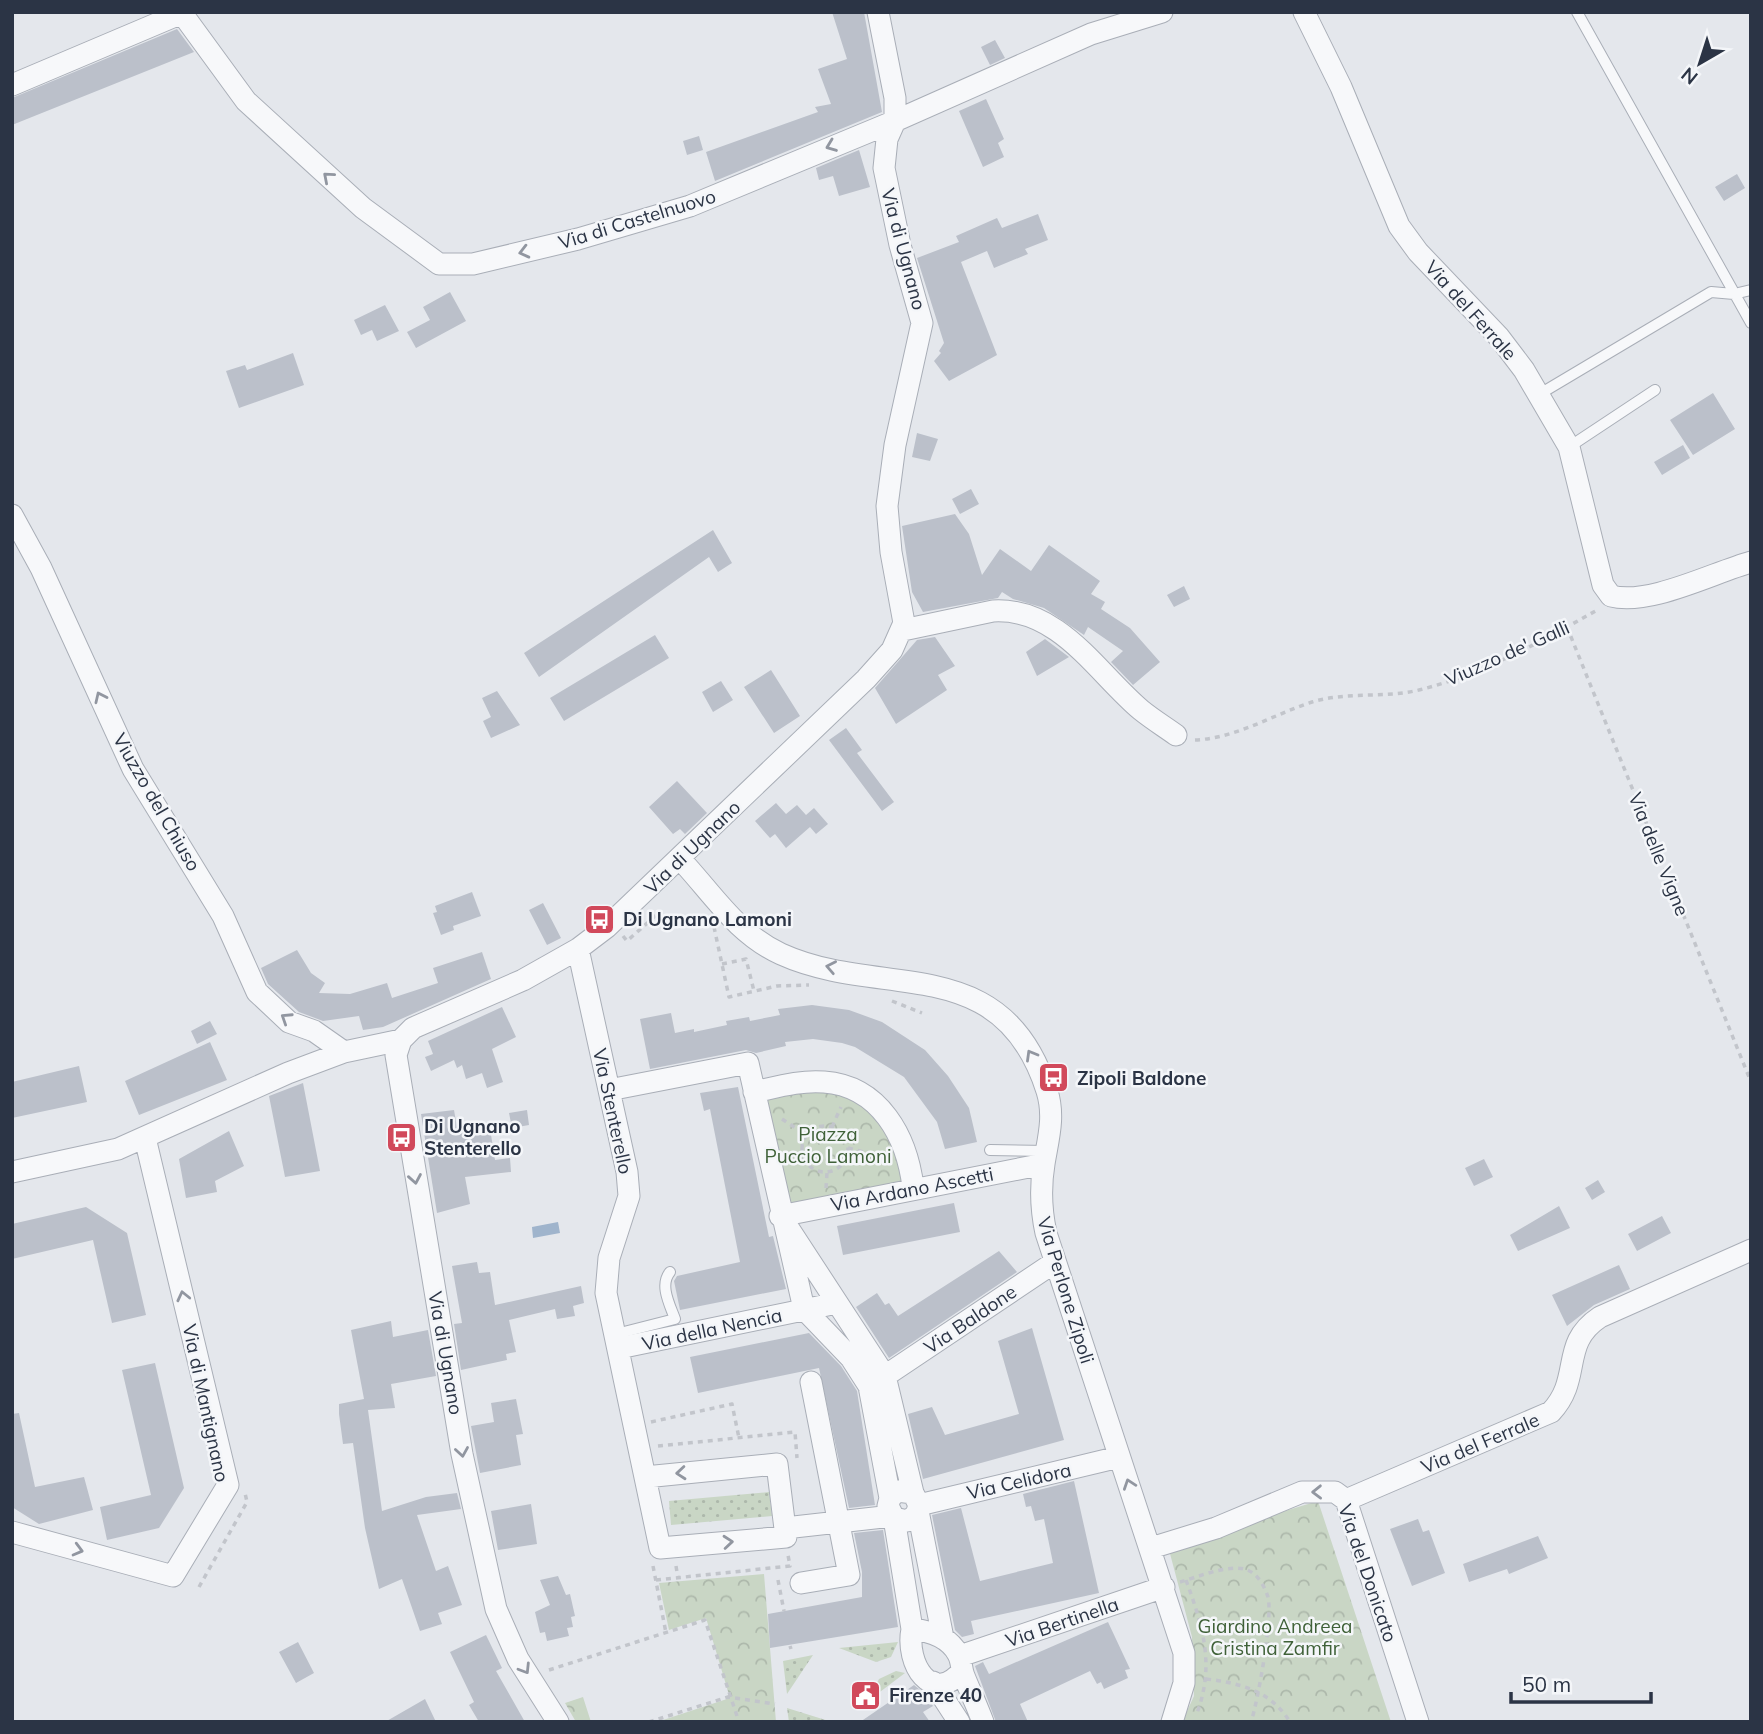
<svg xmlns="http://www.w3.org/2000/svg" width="1763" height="1734" viewBox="0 0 1763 1734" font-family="Mulish,sans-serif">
	<defs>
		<pattern id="grass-dots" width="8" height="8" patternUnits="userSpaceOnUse" patternTransform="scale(1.75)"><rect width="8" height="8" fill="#c9d6c5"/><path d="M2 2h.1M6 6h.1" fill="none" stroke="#adb8ab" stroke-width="1.8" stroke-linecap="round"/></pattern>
		<pattern id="forest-crowns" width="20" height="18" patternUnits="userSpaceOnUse" patternTransform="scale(1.75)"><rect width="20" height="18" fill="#c9d6c5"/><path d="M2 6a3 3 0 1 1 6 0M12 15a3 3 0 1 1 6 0" fill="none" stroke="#adb8ab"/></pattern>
	</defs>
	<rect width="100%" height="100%" fill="#e4e7ec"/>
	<!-- grass -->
	<path fill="url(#grass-dots)" d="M769,1492L772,1516L671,1525L669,1501Z
		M898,1642L891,1657L876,1662L839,1648Z
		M813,1655L787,1694L783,1661Z
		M896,1671L905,1673L868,1701L879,1679Z
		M787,1708L832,1722H789Z"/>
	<!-- forest -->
	<path fill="url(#forest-crowns)" d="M795,1089L848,1093L888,1124L908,1182L787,1207L764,1095Z
		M1318,1501L1391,1722H1182L1194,1696L1192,1637L1168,1546Z
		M764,1574L776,1722H657L730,1698L706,1618L669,1630L659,1583Z
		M583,1697L591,1722H576L565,1703Z"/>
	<!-- water -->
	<path fill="#9fb4cc" d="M558,1222L560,1233L533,1238L532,1227Z"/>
	<!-- building -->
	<path fill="#bbc0ca" d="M832,12H864L882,112L715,181L706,152L818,112L815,107L831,104L818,69L847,59Z
		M177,29L194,52L12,125V98Z
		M995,40L1005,58L990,65L981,47Z
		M986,99L1004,139L998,143L1004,157L983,167L959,111Z
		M699,136L703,150L687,155L683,141Z
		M859,150L870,187L839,196L833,176L819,180L816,168Z
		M1737,174L1745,188L1724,201L1715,187Z
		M1038,214L1048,240L1025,249L1028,254L994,268L987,251L961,262L997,355L949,381L934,361L941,353L939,351L944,343L917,258L959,242L956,236L997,218L1002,228Z
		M450,292L466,321L416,348L407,332L430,320L423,307Z
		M385,305L399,331L377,341L372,330L361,335L354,320Z
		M293,353L304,385L239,408L226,371L245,365L247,370Z
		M1713,393L1735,429L1693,455L1670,420Z
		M917,433L938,439L930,461L912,457Z
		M1683,445L1690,458L1662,475L1654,462Z
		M971,489L979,504L960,514L952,499Z
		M955,514L969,534L982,575L1000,549L1031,571L1049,545L1100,581L1091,594L1105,602L1101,609L1130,628L1160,662L1133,685L1111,662L1123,651L1088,627L1084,635L1044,608L1013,599L1002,592L998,598L923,612L912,592L902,526Z
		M713,530L732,563L718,572L709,557L539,677L524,653Z
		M1184,586L1190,599L1174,607L1167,595Z
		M655,635L669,658L564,721L550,698Z
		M935,637L955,666L938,675L947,690L896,724L875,688L917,640Z
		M1045,639L1069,657L1037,676L1026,652Z
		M771,670L800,716L774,733L744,687Z
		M721,681L733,700L713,712L702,692Z
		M497,691L520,725L491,738L483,721L491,717L482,698Z
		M846,728L862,750L857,753L894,802L882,811L829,740Z
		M677,781L707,813L685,834L680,829L673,834L649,807Z
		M776,803L786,814L797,805L806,815L814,808L828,824L816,834L810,827L786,848L775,834L770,838L755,821Z
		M472,892L481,916L453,926L454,930L441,935L433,913L437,912L435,906Z
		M543,903L561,938L547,945L529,910Z
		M297,950L311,973L325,983L319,993L350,994L387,983L392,998L438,983L433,968L482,952L491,979L383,1027L363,1030L359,1016L323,1021L299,1012L268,984L261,968Z
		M812,1005L849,1010L882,1022L925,1050L948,1076L969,1108L977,1142L945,1149L937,1122L904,1077L855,1047L842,1043L813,1039L785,1042L786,1046L756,1053L746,1050L650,1069L640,1019L671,1013L675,1033L694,1029V1032L727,1025L726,1021L749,1017L750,1021L780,1015L778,1009Z
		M502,1007L516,1037L492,1049L503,1082L487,1088L482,1073L466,1079L462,1065L457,1068L454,1060L431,1071L425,1057L433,1054L428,1041Z
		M210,1021L217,1034L197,1044L191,1031Z
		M210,1042L227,1080L139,1115L125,1081Z
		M79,1066L87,1102L12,1118V1082Z
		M303,1083L320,1171L285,1177L269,1096Z
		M738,1087L769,1237L773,1236L786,1289L680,1310L674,1281L677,1276L740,1262L710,1109L704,1111L700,1093Z
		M454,1110L457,1127L489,1122L495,1160L510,1158L511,1172L465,1177L470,1204L437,1213L421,1114Z
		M527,1110L529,1125L512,1128L509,1113Z
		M229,1131L244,1166L215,1181L217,1192L186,1198L179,1159Z
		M1484,1159L1493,1177L1474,1186L1465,1168Z
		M1598,1180L1605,1192L1592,1200L1585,1188Z
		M954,1203L960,1232L843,1255L837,1226Z
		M1559,1206L1570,1228L1518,1251L1510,1235Z
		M86,1207L127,1233L146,1315L112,1323L93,1240L12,1259V1224Z
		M1662,1216L1671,1233L1637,1251L1628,1234Z
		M999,1251L1017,1272L889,1358L856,1307L877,1293L885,1305L889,1303L898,1316Z
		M477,1262L479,1273L490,1272L495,1305L581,1286L584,1303L573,1306L575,1316L557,1319L555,1309L509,1320L516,1352L506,1354L507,1360L461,1370L454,1324L462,1323L452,1266Z
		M1619,1265L1630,1289L1594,1305L1567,1326L1552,1295Z
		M391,1321L393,1337L428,1330L436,1376L391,1384L395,1408L368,1410L382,1511L426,1497L457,1493L461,1509L417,1515L436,1571L448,1566L462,1605L438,1613L442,1624L420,1631L402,1579L379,1589L365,1528L353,1443L343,1444L339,1414V1404L364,1399L351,1330Z
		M1032,1328L1064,1440L923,1479L908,1414L932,1407L945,1435L1019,1414L998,1341Z
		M809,1333L841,1366L857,1391L875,1505L849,1508L819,1368L698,1393L690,1357Z
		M155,1363L184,1488L159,1528L107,1540L100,1507L151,1495L122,1370Z
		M516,1399L523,1434L516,1435L521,1465L480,1473L471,1426L494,1422L491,1403Z
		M19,1413L35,1487L84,1477L93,1510L39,1524L12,1507V1414Z
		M1074,1481L1099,1593L971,1621L974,1634L962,1637L955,1630L932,1515L961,1508L980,1581L1053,1563L1044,1519L1035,1521L1031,1506L1026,1507L1023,1494Z
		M531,1504L537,1544L498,1550L491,1511Z
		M1418,1519L1423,1532L1429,1530L1445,1573L1412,1586L1390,1529Z
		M883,1530L898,1627L770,1648L768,1614L862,1597V1572L854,1533Z
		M1538,1536L1548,1558L1509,1574L1507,1569L1469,1582L1463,1564Z
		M558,1576L566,1595L570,1594L575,1616L571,1617L573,1627L567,1628L569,1636L547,1641L545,1632L540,1633L535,1612L550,1605L540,1580Z
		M1108,1622L1130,1669L1125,1670L1128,1678L1104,1689L1101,1682L1097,1684L1090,1671L1020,1704L1028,1722H996L975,1666L983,1662L989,1674Z
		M486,1635L502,1668L496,1671L525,1722H479L469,1705L474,1702L450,1652Z
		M298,1642L314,1673L296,1683L279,1652Z
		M914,1685L925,1694L933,1706L923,1712L930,1722H860Z
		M425,1699L436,1722H385Z"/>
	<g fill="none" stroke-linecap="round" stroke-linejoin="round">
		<defs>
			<path id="lane" d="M1577,12L1751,323
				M1538,395L1711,292L1734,294L1751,290
				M1569,447L1655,390
				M990,1150L1047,1151
				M616,1334L675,1319C670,1305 659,1285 670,1272"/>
			<path id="street" d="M181,12L246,101L363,208L439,264H473L578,239L690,206L895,121L1091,34L1162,12
				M1304,12L1341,87L1399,226L1418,252L1499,337L1524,370L1569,447L1603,585L1611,596C1649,606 1712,573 1751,562
				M12,85L182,13
				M12,515L41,568L133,769L223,916L257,992L289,1022L314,1031L344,1052
				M903,630L993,611C1059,607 1097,673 1141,710C1152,719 1165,727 1176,735
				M681,860C712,893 737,934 781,954C882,1000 1002,949 1047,1091C1055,1117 1048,1139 1044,1164C1040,1188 1041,1210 1046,1233L1184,1653V1683L1172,1722
				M578,949L627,1172L629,1196L609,1258L606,1293L660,1548L786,1537L777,1464L645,1477
				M609,1090L748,1063L804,1309L851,1358L869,1386L890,1498
				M754,1092C777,1087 800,1080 824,1082C880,1086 907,1137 913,1187
				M12,1172L118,1149L288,1073L344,1052L401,1040
				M780,1216L1044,1164
				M789,1229L885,1376L913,1493
				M619,1348L837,1303
				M885,1376L1055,1262
				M1346,1500L1551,1412C1583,1378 1559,1344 1600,1317L1751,1250
				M919,1505L1119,1457
				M918,1511L943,1638
				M894,1518L907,1521L916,1515L919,1505L913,1493L897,1491L890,1498L888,1506L894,1518L912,1629
				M785,1528L892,1516
				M12,1532L173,1576L228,1485L145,1138
				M1151,1548L1216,1528L1302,1492H1335L1346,1500L1418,1722
				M801,1583L849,1575L811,1382
				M960,1656L1164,1587
				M962,1671C932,1706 905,1664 912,1629C930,1631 949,1637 958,1654C962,1661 961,1669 964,1676C970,1691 977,1706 983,1722
				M933,1682L959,1722
				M558,1722L518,1659L496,1609L462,1454L396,1055L401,1040L413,1028L523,980L578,949L607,927L866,679L892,650L904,623L891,552L887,506L895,445L922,323L900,245L884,168L887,139L895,121V98L878,12"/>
		</defs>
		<!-- lane casing -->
		<use href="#lane" stroke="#a9aeb7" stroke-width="12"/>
		<!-- street casing -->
		<use href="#street" stroke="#a9aeb7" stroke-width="23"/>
		<!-- path -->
		<path stroke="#c2c5cb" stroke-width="3.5" stroke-dasharray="5 5" stroke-linecap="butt" d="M1567,627L1751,1082
			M1195,740C1237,738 1272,715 1312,702C1348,691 1387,699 1423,689C1485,673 1544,640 1599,609
			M714,927L729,997L777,986L809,985
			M623,936L627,941L654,917L651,912
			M722,964L746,959L754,991
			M892,1001L922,1013
			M782,1119L806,1135
			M802 1149a23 23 0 1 1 46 0a23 23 0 1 1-46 0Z
			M832,1127L841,1107
			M848,1148L887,1158
			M826,1188L827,1173
			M651,1422L732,1404L739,1438
			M658,1446L795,1432L797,1458
			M653,1566L666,1633
			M676,1566L678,1578
			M656,1580L790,1566L788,1555
			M778,1580L784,1611
			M1186,1580C1203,1627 1215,1665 1197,1713
			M1180,1582C1198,1577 1225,1565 1244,1569C1257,1572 1264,1585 1268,1597C1273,1617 1258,1701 1251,1722
			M199,1587L247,1502L245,1493
			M790,1646L791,1649
			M549,1670L705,1620L739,1722
			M1206,1679C1240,1683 1271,1691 1290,1722
			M649,1722L728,1697L775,1704"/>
		<!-- lane -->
		<use href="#lane" stroke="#f7f8fa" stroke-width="10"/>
		<!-- street -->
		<use href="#street" stroke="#f7f8fa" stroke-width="21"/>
	</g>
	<!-- one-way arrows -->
	<defs><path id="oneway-chevron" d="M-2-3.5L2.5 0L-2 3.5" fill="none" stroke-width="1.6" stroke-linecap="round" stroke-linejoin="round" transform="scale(1.75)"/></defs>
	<g stroke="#9196a0">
		<use href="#oneway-chevron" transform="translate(831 146) rotate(159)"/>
		<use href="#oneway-chevron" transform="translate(328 177) rotate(-139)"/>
		<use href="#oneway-chevron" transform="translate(524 252) rotate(166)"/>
		<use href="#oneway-chevron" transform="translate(100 697) rotate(-115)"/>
		<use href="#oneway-chevron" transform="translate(831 967) rotate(-169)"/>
		<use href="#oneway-chevron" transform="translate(286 1018) rotate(-147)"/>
		<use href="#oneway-chevron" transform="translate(1031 1055) rotate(-120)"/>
		<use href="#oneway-chevron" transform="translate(415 1179) rotate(80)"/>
		<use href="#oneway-chevron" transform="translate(183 1296) rotate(-103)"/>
		<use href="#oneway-chevron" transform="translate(462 1452) rotate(81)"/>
		<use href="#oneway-chevron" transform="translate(681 1473) rotate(175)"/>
		<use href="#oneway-chevron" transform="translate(1129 1484) rotate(-109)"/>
		<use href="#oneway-chevron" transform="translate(1317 1492) rotate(179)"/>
		<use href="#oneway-chevron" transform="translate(728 1542) rotate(-5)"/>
		<use href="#oneway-chevron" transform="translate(78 1550) rotate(15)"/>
		<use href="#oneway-chevron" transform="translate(525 1669) rotate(58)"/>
	</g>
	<!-- icons -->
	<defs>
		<symbol id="bus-square" viewBox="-11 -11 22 22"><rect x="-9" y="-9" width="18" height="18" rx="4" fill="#d1495b" stroke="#f4f6f9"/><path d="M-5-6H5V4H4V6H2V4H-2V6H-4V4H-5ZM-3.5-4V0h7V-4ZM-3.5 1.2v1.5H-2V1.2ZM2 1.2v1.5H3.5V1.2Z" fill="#fff"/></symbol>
		<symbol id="civic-square" viewBox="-11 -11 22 22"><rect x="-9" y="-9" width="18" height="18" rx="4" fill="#d1495b" stroke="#f4f6f9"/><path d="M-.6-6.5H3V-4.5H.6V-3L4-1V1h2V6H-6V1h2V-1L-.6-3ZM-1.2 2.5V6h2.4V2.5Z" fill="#fff"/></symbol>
	</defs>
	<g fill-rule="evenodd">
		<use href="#bus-square" x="582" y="902" width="35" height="35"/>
		<use href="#bus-square" x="1036" y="1060" width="35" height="35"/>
		<use href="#bus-square" x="384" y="1120" width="35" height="35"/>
		<use href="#civic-square" x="848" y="1678" width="35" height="35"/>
	</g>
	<g text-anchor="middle" stroke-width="5" stroke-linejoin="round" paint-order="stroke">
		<!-- street labels -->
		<g font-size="19" fill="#2b3445" stroke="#f4f6f9">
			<text transform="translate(637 219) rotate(-17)" y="7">Via di Castelnuovo</text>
			<text transform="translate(904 249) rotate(75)" y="7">Via di Ugnano</text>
			<text transform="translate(1471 310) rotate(48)" y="7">Via del Ferrale</text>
			<text transform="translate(1507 653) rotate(-24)" y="7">Viuzzo de' Galli</text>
			<text transform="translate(157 802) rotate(60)" y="7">Viuzzo del Chiuso</text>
			<text transform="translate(692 847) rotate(-44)" y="7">Via di Ugnano</text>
			<text transform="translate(1659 854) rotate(68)" y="7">Via delle Vigne</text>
			<text transform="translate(613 1111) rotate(78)" y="7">Via Stenterello</text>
			<text transform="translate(912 1189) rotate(-11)" y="7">Via Ardano Ascetti</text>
			<text transform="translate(1066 1290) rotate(73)" y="7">Via Perlone Zipoli</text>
			<text transform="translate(970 1319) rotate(-34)" y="7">Via Baldone</text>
			<text transform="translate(712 1329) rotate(-12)" y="7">Via della Nencia</text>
			<text transform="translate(446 1353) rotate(80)" y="7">Via di Ugnano</text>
			<text transform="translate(206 1403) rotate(78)" y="7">Via di Mantignano</text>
			<text transform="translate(1480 1443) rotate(-23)" y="7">Via del Ferrale</text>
			<text transform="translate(1019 1481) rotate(-13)" y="7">Via Celidora</text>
			<text transform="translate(1368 1573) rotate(71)" y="7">Via del Donicato</text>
			<text transform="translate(1062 1622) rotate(-19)" y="7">Via Bertinella</text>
		</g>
		<!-- poi labels -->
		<g font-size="19" font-weight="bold" fill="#2b3445" stroke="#f4f6f9" text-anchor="start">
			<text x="623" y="926">Di Ugnano Lamoni</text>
			<text x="1077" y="1085">Zipoli Baldone</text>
			<text x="424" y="1133">Di Ugnano<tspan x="424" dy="22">Stenterello</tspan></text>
			<text x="889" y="1702">Firenze 40</text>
		</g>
		<!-- park labels -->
		<g font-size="19" fill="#3f6138" stroke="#f4f6f9">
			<text x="828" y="1141">Piazza<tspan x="828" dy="22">Puccio Lamoni</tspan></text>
			<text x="1275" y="1633">Giardino Andreea<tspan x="1275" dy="22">Cristina Zamfir</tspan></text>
		</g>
	</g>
	<!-- border -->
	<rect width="1763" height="1734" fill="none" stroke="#2b3445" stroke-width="28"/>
	<!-- north arrow -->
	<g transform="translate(1700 63) rotate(219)" stroke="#f4f6f9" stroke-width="5" paint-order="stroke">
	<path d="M0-5L12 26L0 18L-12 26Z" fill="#2b3445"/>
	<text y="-10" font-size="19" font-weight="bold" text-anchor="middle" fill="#2b3445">N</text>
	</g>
	<!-- scale -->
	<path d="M1511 1692v10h140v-10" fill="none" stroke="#2b3445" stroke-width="3.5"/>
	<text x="1522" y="1692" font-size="21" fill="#2b3445" stroke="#f4f6f9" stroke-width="5" paint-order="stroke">50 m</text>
</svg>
